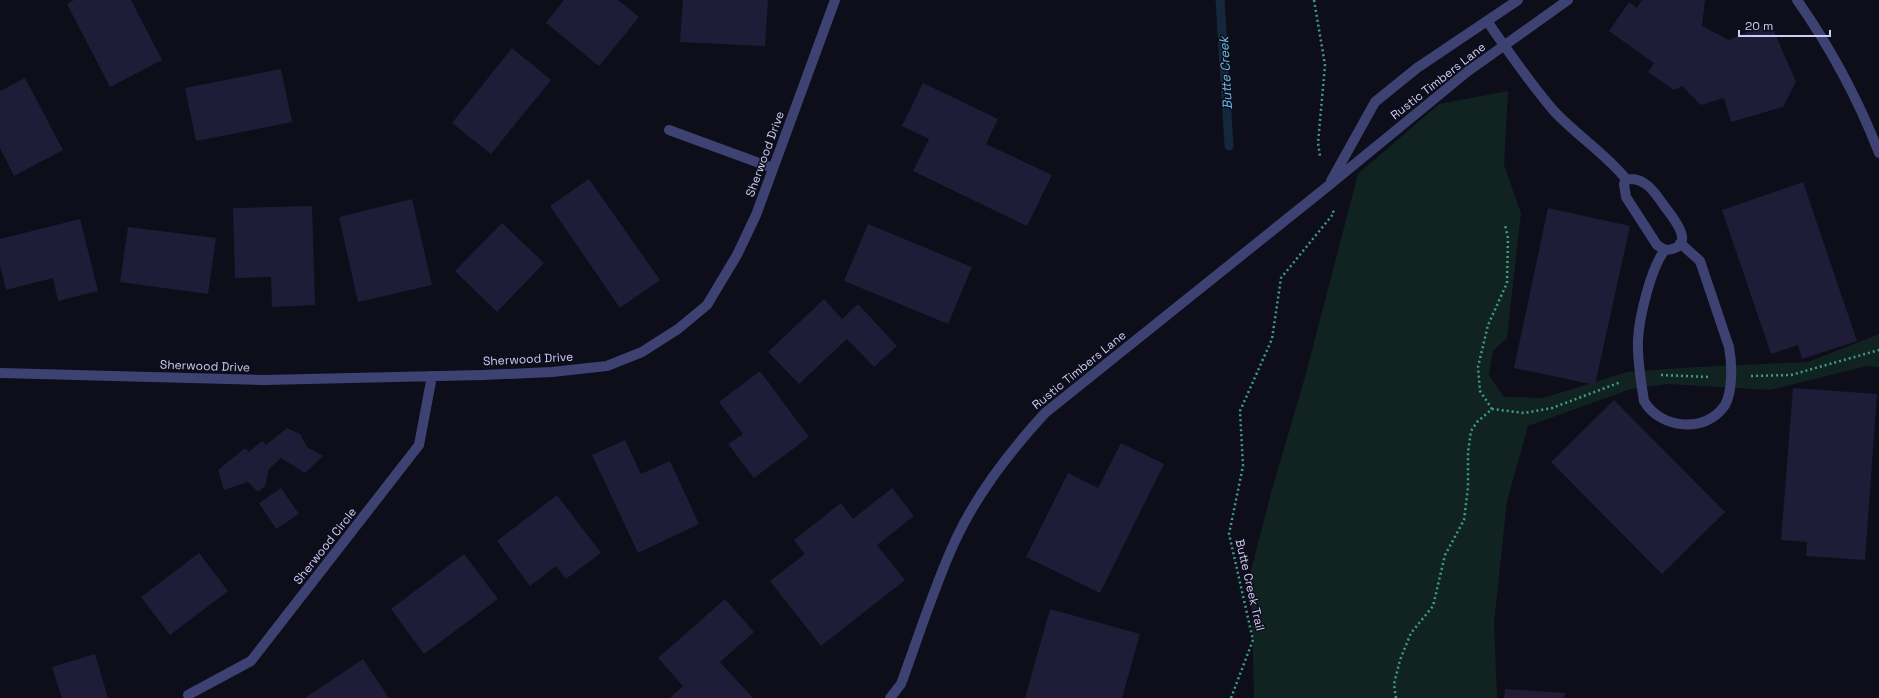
<svg xmlns="http://www.w3.org/2000/svg" width="1879" height="698" viewBox="0 0 1879 698" font-family="'Space Grotesk',sans-serif">
	<rect width="100%" height="100%" fill="#0e0d1a"/>
	<!-- green -->
	<path fill="#112321" d="M1508,91L1504,165L1521,213L1507,338L1493,351L1489,375L1504,397L1543,398L1627,372L1696,367L1808,362L1879,334V367L1867,366L1770,390L1668,384L1631,389L1528,426L1507,501L1494,622L1497,698H1254L1251,570L1271,493L1305,377L1358,174L1439,104Z"/>
	<g fill="none" stroke-linecap="round" stroke-linejoin="round">
		<!-- stream -->
		<path stroke="#14283d" stroke-width="9" d="M1220,0L1229,146"/>
	</g>
	<!-- building -->
	<path fill="#1f1c38" d="M74,0H131L162,60L110,87L67,4Z
		M564,0H618L639,17L599,66L546,23Z
		M683,0H768L765,46L680,42Z
		M1642,0H1705L1702,26L1729,40L1770,22L1796,82L1783,107L1731,122L1724,98L1701,105L1682,86L1674,90L1648,72L1654,63L1609,31L1629,2L1637,8Z
		M512,48L551,80L491,154L452,123Z
		M281,69L292,122L196,141L185,88Z
		M25,78L63,150L14,176L0,148V91Z
		M923,83L998,119L986,144L1052,175L1027,226L913,171L929,139L902,126Z
		M589,179L660,280L620,308L550,206Z
		M1803,182L1857,341L1802,359L1798,345L1771,354L1722,210Z
		M412,199L432,285L358,302L339,217Z
		M312,206L315,305L272,307L271,277L235,278L233,208Z
		M1548,208L1630,226L1595,385L1514,368Z
		M80,219L98,291L58,301L53,278L6,290L0,265V239Z
		M502,223L544,263L497,312L455,271Z
		M868,224L972,267L948,324L844,281Z
		M128,227L216,238L208,294L120,282Z
		M824,299L842,319L858,304L897,346L874,367L847,339L799,384L768,352Z
		M760,371L809,437L754,478L728,444L743,434L719,402Z
		M1793,388L1877,394L1865,560L1806,556L1807,542L1781,540Z
		M1614,400L1725,512L1662,574L1551,462Z
		M287,428L300,434L307,447L323,456L305,473L281,458L269,469L265,486L258,492L248,482L224,490L218,470L245,448L249,452L262,441L266,445Z
		M625,440L641,474L670,461L699,524L638,553L592,455Z
		M1121,443L1164,464L1100,593L1026,557L1068,473L1098,488Z
		M281,488L299,514L276,529L259,503Z
		M892,488L914,516L877,545L905,580L821,646L770,581L805,554L794,540L841,503L853,519Z
		M557,495L601,553L566,579L556,566L530,586L497,541Z
		M199,553L228,591L170,635L141,597Z
		M464,554L498,599L424,654L391,609Z
		M725,599L754,632L720,662L753,698H670L683,686L658,658Z
		M1050,609L1140,634L1122,698H1025Z
		M95,654L108,698H62L52,667Z
		M363,659L389,698H305Z
		M1505,689L1565,693L1564,698H1504Z"/>
	<g fill="none" stroke-linecap="round" stroke-linejoin="round">
		<!-- path -->
		<path stroke="#3c9d8e" stroke-width="2.5" stroke-dasharray="2 3" stroke-linecap="butt" d="M1314,0L1325,65L1318,143L1320,156
			M1661,375L1710,377
			M1751,376L1791,375L1879,350
			M1492,409L1480,391L1478,367L1488,325L1507,283L1508,238L1505,225
			M1231,698L1253,640L1229,534L1243,466L1240,411L1272,339L1281,278L1334,213L1332,209
			M1396,698L1394,684L1400,660L1411,633L1433,606L1445,555L1464,520L1468,487V452L1471,431L1477,422L1492,409L1524,413L1552,408L1621,382"/>
		<!-- minor -->
		<path stroke="#3e4273" stroke-width="10" d="M1797,0C1830,47 1858,99 1879,153
			M1487,21C1508,51 1529,82 1553,110C1576,135 1605,153 1626,179C1633,179 1638,179 1644,183C1653,188 1659,199 1665,207C1675,220 1698,248 1665,250L1657,245L1626,197L1624,184L1626,179
			M669,130L773,168
			M1331,181L1375,102L1417,68L1518,0
			M1665,250C1651,267 1639,318 1638,340C1637,360 1641,381 1644,401C1660,429 1706,434 1725,405C1733,391 1732,363 1729,347L1700,261L1680,243
			M0,373L264,380L483,375L552,372L607,366L642,352L678,329L707,305L737,255L756,215L835,0
			M188,695L251,661L419,445L432,376
			M890,698L901,684C919,636 934,586 956,539C977,494 1011,450 1045,413L1328,186L1467,72L1568,0"/>
	</g>
	<g text-anchor="middle" stroke-width="3" stroke-linejoin="round" paint-order="stroke">
		<!-- street labels -->
		<g font-size="12" fill="#cecdf8" stroke="#0e0d1a">
			<text transform="translate(1438 81) rotate(-38)" y="4">Rustic Timbers Lane</text>
			<text transform="translate(765 154) rotate(-70)" y="4">Sherwood Drive</text>
			<text transform="translate(528 359) rotate(-3)" y="4">Sherwood Drive</text>
			<text transform="translate(205 366) rotate(2)" y="4">Sherwood Drive</text>
			<text transform="translate(1079 370) rotate(-39)" y="4">Rustic Timbers Lane</text>
			<text transform="translate(325 546) rotate(-52)" y="4">Sherwood Circle</text>
			<text transform="translate(1250 585) rotate(77)" y="4">Butte Creek Trail</text>
		</g>
		<!-- water labels -->
		<g font-size="13" font-style="italic" fill="#6abbea" stroke="#0e0d1a">
			<text transform="translate(1225 73) rotate(-93)" y="5">Butte Creek</text>
		</g>
	</g>
	<!-- scale -->
	<path d="M1739 30v6h91v-6" fill="none" stroke="#cecdf8" stroke-width="2"/>
	<text x="1745" y="30" font-size="12" fill="#cecdf8" stroke="#0e0d1a" stroke-width="3" paint-order="stroke">20 m</text>
</svg>
